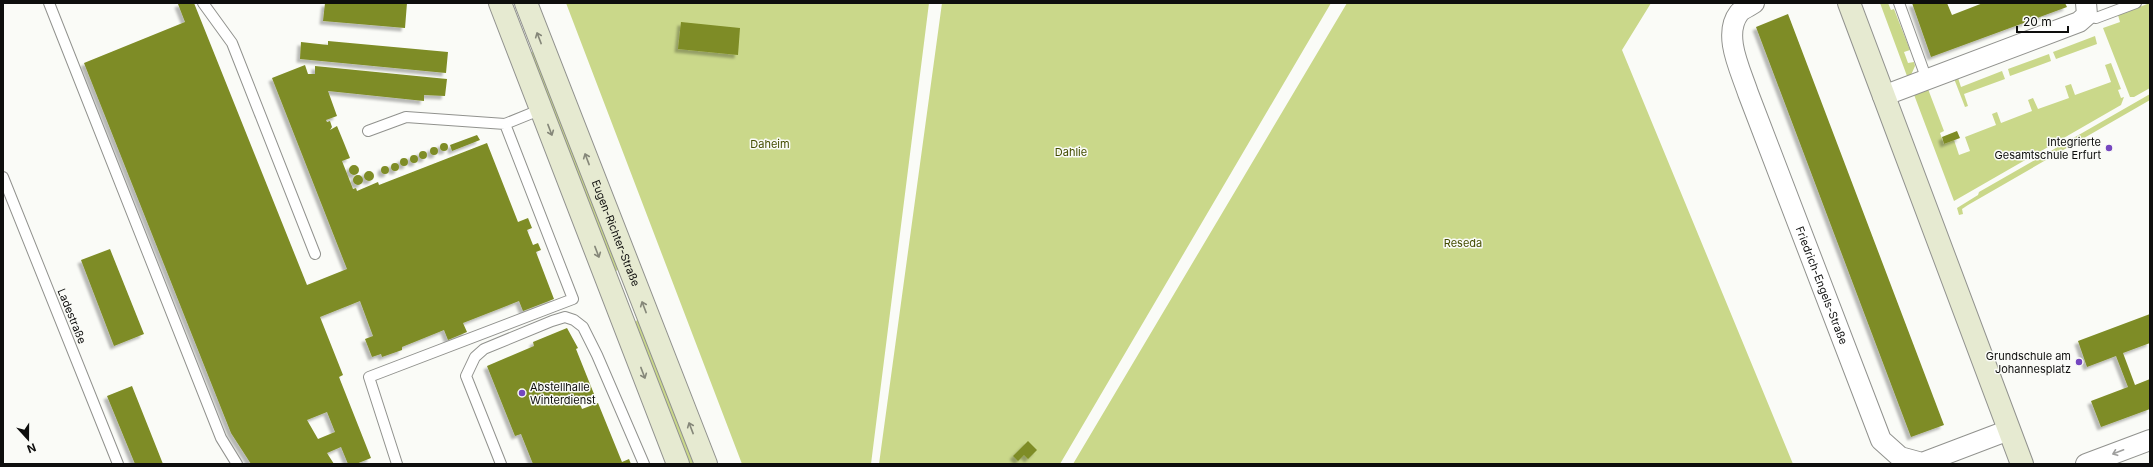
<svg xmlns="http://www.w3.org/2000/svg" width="2153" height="467" viewBox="0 0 2153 467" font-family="Inter,sans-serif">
	<defs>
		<filter id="shadow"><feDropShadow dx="-3.5" dy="3.5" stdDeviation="1" flood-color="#0004"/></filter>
	</defs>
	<rect width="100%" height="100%" fill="#fafbf7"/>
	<!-- green -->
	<path fill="#cad88a" d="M566,3H929L871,464H742Z
		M942,3H1331L1060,464H879Z
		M1347,3H1651L1622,50L1793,464H1073Z
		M1880,3H1888L1891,10L1894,9L1910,50L1904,52L1908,63L1914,62L1915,66L1911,75L1907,76Z
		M2150,3V88L2134,97H2130L2103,28L2120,22L2118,15Z
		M2095,36L2097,44L2056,59L2053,52Z
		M533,52L618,267L617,271L614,269L529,53Z
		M2049,54L2051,61L2010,76L2008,69Z
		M2111,63L2121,89L2118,90L2121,98L2124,97L2121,105L1954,201L1913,92L1928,89L1944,131L1940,133L1944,144L1954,140L1959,155L1970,151L1965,137L1996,125L1992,114L1997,112L2001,123L2032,111L2028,100L2033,98L2038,109L2069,98L2065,86L2071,84L2075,95L2111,82L2105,65Z
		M2002,71L2005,79L1964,94L1968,106L1965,107L1953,76L1957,75L1961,87Z
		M2150,94V100L1968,205L1962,209L1963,214L1959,215L1957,208L1978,195L1979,192Z
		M637,320L640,321L696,464H689L635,323Z"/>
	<!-- building -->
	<path fill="#7e8c25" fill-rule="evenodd" filter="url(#shadow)" d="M181,3H194L307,285L347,269L272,78L305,65L308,74H315V66L447,79L445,96L424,95V101L328,91L337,116L326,120L327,122L330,121L332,127L330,130L337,126L344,143L350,158L342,161L353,189L356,188L357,191L378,182L379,185L487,143L518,222L528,218L532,228L527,230L533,245L538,243L541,250L536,252L554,299L523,311L519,301L463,323L467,332L448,340L444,330L402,347V350L382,357L381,354L372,357L365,339L373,336L360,301L320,317L343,375L339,377L371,458L356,464H348L341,447L327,453L334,464H251L231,433L84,63L185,22L178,4ZM327,412L335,432L318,439L307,420Z
		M325,3H407L405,28L323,21Z
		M1912,3H1947L1952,15L1983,3H2065L2067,7L1931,57Z
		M1788,14L1944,425L1911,437L1756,27Z
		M681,22L740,28L738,55L678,49Z
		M328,41L448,52L446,73L300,59L301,42L328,45Z
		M1957,131L1960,138L1944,144L1942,137Z
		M477,135L480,140L452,151L450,145Z
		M440 147a4 4 0 1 1 8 0a4 4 0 1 1-8 0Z
		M430 151a4 4 0 1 1 8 0a4 4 0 1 1-8 0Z
		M419 155a4 4 0 1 1 8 0a4 4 0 1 1-8 0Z
		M410 159a4 4 0 1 1 8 0a4 4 0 1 1-8 0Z
		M400 162a4 4 0 1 1 8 0a4 4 0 1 1-8 0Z
		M391 167a4 4 0 1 1 8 0a4 4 0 1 1-8 0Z
		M349 170a5 5 0 1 1 10 0a5 5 0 1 1-10 0Z
		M381 170a4 4 0 1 1 8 0a4 4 0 1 1-8 0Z
		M364 176a5 5 0 1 1 10 0a5 5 0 1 1-10 0Z
		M353 180a5 5 0 1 1 10 0a5 5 0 1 1-10 0Z
		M110,249L144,334L114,346L81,260Z
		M2150,314V343L2123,353L2135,385L2150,379V409L2101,427L2091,401L2128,387L2116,356L2087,367L2078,341Z
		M567,328L578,348L576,349L594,394L579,401L582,409L598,403L622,462L629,459L631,464H533L521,434L515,436L487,366L534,346L533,342Z
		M132,386L163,464H135L107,396Z
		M1028,441L1037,450L1028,459L1024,455L1018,461L1013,456Z"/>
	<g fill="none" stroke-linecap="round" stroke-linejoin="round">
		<defs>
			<path id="lane" d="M49,3L221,438L237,464
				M203,3L232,43L315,254
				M1899,3L1927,80
				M2087,15L2096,18L2136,3
				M368,131L406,117L505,124
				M3,177L118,464
				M397,464L369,377L573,299L505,124L542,109
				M501,464L466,376L475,357L484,349L552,321L565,317L574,320L583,327L597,355L644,464"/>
			<g id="street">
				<path id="s1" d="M1754,3C1750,6 1742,9 1739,13C1722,35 1741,71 1748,93L1881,440L1900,457L1922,463L2009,430"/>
				<path d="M1883,96L2079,22L2087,15L2086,3"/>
				<path d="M2086,464L2150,440"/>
			</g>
			<g id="secondary">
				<path d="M500,3L678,464"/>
				<path id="s2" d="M526,3L706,464"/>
				<path d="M1849,3L2022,464"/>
			</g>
		</defs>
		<!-- lane casing -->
		<use href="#lane" stroke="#91928e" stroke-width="12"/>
		<!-- street casing -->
		<use href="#street" stroke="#91928e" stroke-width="22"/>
		<!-- secondary casing -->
		<use href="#secondary" stroke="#91928e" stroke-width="24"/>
		<!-- lane -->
		<use href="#lane" stroke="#fff" stroke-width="10"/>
		<!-- street -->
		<use href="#street" stroke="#fff" stroke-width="20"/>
		<!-- secondary -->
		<use href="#secondary" stroke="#e6ead1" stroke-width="22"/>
	</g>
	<!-- one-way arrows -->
	<defs><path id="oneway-shaft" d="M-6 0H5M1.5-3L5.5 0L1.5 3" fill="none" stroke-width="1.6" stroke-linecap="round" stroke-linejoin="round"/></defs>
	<g stroke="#858779">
		<use href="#oneway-shaft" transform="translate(539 38) rotate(-111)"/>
		<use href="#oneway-shaft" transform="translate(550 130) rotate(69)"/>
		<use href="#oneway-shaft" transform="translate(587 159) rotate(-111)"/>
		<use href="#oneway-shaft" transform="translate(597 252) rotate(69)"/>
		<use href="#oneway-shaft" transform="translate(644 307) rotate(-111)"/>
		<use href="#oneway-shaft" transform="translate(643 373) rotate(69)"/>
		<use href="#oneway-shaft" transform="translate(691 428) rotate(-111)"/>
	</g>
	<use stroke="#9f9f9e" href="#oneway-shaft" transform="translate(2118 452) rotate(159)"/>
	<!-- markers -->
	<g fill="#7547bf" stroke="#fafbf7" stroke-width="1.5">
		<circle cx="2109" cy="148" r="4"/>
		<circle cx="2079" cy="362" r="4"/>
		<circle cx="522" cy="393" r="4"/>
	</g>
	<g text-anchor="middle" stroke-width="3" stroke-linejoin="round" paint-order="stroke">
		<!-- poi labels -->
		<g font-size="11" fill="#0e0e0d" stroke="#fafbf7" text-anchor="end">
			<text x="2101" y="146">Integrierte<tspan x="2101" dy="13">Gesamtschule Erfurt</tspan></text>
			<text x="2071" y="360">Grundschule am<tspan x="2071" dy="13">Johannesplatz</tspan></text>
			<text x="530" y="391" text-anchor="start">Abstellhalle<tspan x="530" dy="13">Winterdienst</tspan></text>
		</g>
		<!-- park labels -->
		<g font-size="11" fill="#444d00" stroke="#fafbf7">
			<text x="770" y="148">Daheim</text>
			<text x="1071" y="156">Dahlie</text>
			<text x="1463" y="247">Reseda</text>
		</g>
		<!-- street labels -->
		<g font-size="11" fill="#0e0e0d" stroke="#fafbf7">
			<text dy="4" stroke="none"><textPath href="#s2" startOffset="247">Eugen-Richter-Straße</textPath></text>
			<text dy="4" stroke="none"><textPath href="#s1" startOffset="308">Friedrich-Engels-Straße</textPath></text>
			<text transform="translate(72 316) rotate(68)" y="4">Ladestraße</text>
		</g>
	</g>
	<!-- border -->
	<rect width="2153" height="467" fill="none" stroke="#0e0e0d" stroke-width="8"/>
	<!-- north arrow -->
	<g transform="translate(28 439) rotate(159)" stroke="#fafbf7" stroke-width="3" paint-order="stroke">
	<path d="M0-3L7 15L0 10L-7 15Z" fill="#0e0e0d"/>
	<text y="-6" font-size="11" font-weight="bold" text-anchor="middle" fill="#0e0e0d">N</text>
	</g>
	<!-- scale -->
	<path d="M2017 26v6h51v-6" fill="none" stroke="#0e0e0d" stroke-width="2"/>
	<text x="2023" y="26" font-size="12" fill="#0e0e0d" stroke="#fafbf7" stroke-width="3" paint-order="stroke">20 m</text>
</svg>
